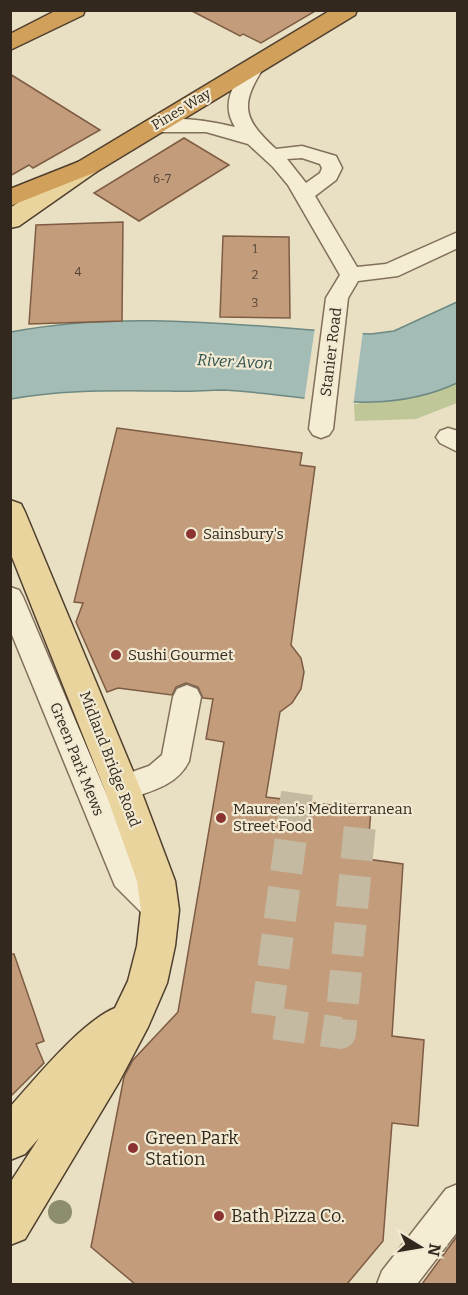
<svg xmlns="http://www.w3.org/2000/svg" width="468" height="1295" viewBox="0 0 468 1295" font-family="Bitter,serif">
	<rect width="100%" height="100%" fill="#e9dfc2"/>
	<!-- green -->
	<path fill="#bfc697" d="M457,383V403L416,419L355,421L354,404L406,398Z"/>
	<!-- water -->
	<path fill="#a4bcb6" stroke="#6c8983" stroke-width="1.5" d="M457,302V383C380,419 304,394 224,390C206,390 188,392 169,391C116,391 63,389 11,399V332C129,309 252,327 371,334L394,331Z"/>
	<!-- pier -->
	<path fill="#e9dfc2" d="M315,327L363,331L353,407L304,402Z"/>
	<!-- building -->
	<path fill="#c39c7c" stroke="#7e5c43" stroke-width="1.5" d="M190,10H317L261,43L243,34L240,36Z
		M10,74L100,130L33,168L29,165L10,176Z
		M184,138L229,165L139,221L94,193Z
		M123,222L122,321L29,324L36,225Z
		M223,236L289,237L290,318L220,317Z
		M117,428L302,453L300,465L315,467L291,645L301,658L304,672L301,689L292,703L280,712L266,797L371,810L367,859L403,864L392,1036L424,1040L418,1126L392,1123L383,1241L347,1284H135L91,1247L124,1077L133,1060L178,1012L224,742L206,739L213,699L203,698L198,687L186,683L176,687L172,695L118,688L107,692L76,622L83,603L74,602Z
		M10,954H14L44,1041L36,1044L44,1063L10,1097Z
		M458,1235V1284H422L455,1239Z"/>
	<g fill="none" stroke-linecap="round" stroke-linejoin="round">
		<!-- minor-tunnel -->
		<path stroke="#c4baa1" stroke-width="32" stroke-dasharray="32 16" stroke-linecap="butt" d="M297,793L266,1022L340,1033L362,804"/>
		<defs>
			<path id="minor" d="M257,58L264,60L266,64C240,104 241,117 276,149L302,146L336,156L342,168L336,180L315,196L357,267L386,264L458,232V248L398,276L358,281L348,298L333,429L329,435L321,438L313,435L309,429L326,298L340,275L288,185L273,167L248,144L206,132H152L145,130L142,126L145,122C174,115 206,120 235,127C219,102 236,81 250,60ZM302,158L320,164L322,168L320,173L306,183L287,159Z
				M448,428L458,431V452L440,443L436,437L440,431Z
				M10,587L19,590L23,597L137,866L171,900L175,910L171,920L160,925L149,920L115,886L10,630Z
				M187,685L197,689L201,697L189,761C177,787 147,792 122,801L112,797L107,788L112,779L149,766L162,755L173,697L177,689Z
				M458,1184V1231L417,1284H377L382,1271L446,1189Z"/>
			<path id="major" d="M87,160L96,162L99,167L96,172L19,226L10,228V208L78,162Z
				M10,500L21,504L25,512L140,788L175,881L179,910L175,946L167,983L148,1027L119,1082L25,1239L10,1245V1183L39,1138L25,1154L10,1160V1107C36,1078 81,1022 115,1008L128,981L137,946L141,910L137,881L104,788L10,552Z"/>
			<path id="highway" d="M57,10H85L83,15L10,50V34Z
				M331,10H357L355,15L96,172L10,206V189L78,162Z"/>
		</defs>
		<!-- minor casing -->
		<use href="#minor" stroke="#81705b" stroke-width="3"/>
		<!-- major casing -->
		<use href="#major" stroke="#4f3f2f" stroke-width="3"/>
		<!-- highway casing -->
		<use href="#highway" stroke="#4f3f2f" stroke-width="3"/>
		<!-- minor -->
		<use href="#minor" fill="#f5ecd4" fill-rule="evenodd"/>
		<!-- major -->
		<use href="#major" fill="#e9d49d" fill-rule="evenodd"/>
		<!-- highway -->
		<use href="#highway" fill="#d1a05a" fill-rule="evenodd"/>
	</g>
	<!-- trees -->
	<circle fill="#8d8f6c" cx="60" cy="1212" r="12"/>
	<!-- markers -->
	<g fill="#8a3331" stroke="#f1e9d1" stroke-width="2">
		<circle cx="191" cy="534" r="6"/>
		<circle cx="116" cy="655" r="6"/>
		<circle cx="221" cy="818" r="6"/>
		<circle cx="133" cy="1148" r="6"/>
		<circle cx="219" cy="1216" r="6"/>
	</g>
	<g text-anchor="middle" stroke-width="4.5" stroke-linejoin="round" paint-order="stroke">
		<!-- number labels -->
		<g font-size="12" fill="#564536">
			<text x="162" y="183">6-7</text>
			<text x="255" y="253">1</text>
			<text x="78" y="276">4</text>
			<text x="255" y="279">2</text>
			<text x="255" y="307">3</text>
		</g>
		<!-- far-street labels -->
		<g font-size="14" fill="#32281e" stroke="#f1e9d1">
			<text transform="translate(181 109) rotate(-31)" y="5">Pines Way</text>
		</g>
		<!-- street labels -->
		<g font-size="15" fill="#32281e" stroke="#f1e9d1">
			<text transform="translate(331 352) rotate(-83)" y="5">Stanier Road</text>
			<text transform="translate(77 759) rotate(68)" y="5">Green Park Mews</text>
			<text transform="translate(110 759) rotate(69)" y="5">Midland Bridge Road</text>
		</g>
		<!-- poi labels -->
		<g font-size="15" fill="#32281e" stroke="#f1e9d1" text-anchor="start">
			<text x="203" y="539">Sainsbury's</text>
			<text x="128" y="660">Sushi Gourmet</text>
			<text x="233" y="814">Maureen's Mediterranean<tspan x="233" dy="17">Street Food</tspan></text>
		</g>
		<!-- water labels -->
		<g font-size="16" font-style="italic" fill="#2e514f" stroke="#f1e9d1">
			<text transform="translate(235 361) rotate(3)" y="6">River Avon</text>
		</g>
		<!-- near-poi labels -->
		<g font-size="18" fill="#32281e" stroke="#f1e9d1" text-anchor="start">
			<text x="145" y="1144">Green Park<tspan x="145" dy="21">Station</tspan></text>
			<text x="231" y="1222">Bath Pizza Co.</text>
		</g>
	</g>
	<!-- border -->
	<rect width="468" height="1295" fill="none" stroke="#32281e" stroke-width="24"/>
	<!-- north arrow -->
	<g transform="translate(420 1247) rotate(101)" stroke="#f1e9d1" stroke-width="4.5" paint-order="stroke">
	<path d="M0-4.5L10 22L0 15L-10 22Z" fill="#32281e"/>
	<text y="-9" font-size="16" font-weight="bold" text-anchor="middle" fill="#32281e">N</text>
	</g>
</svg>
